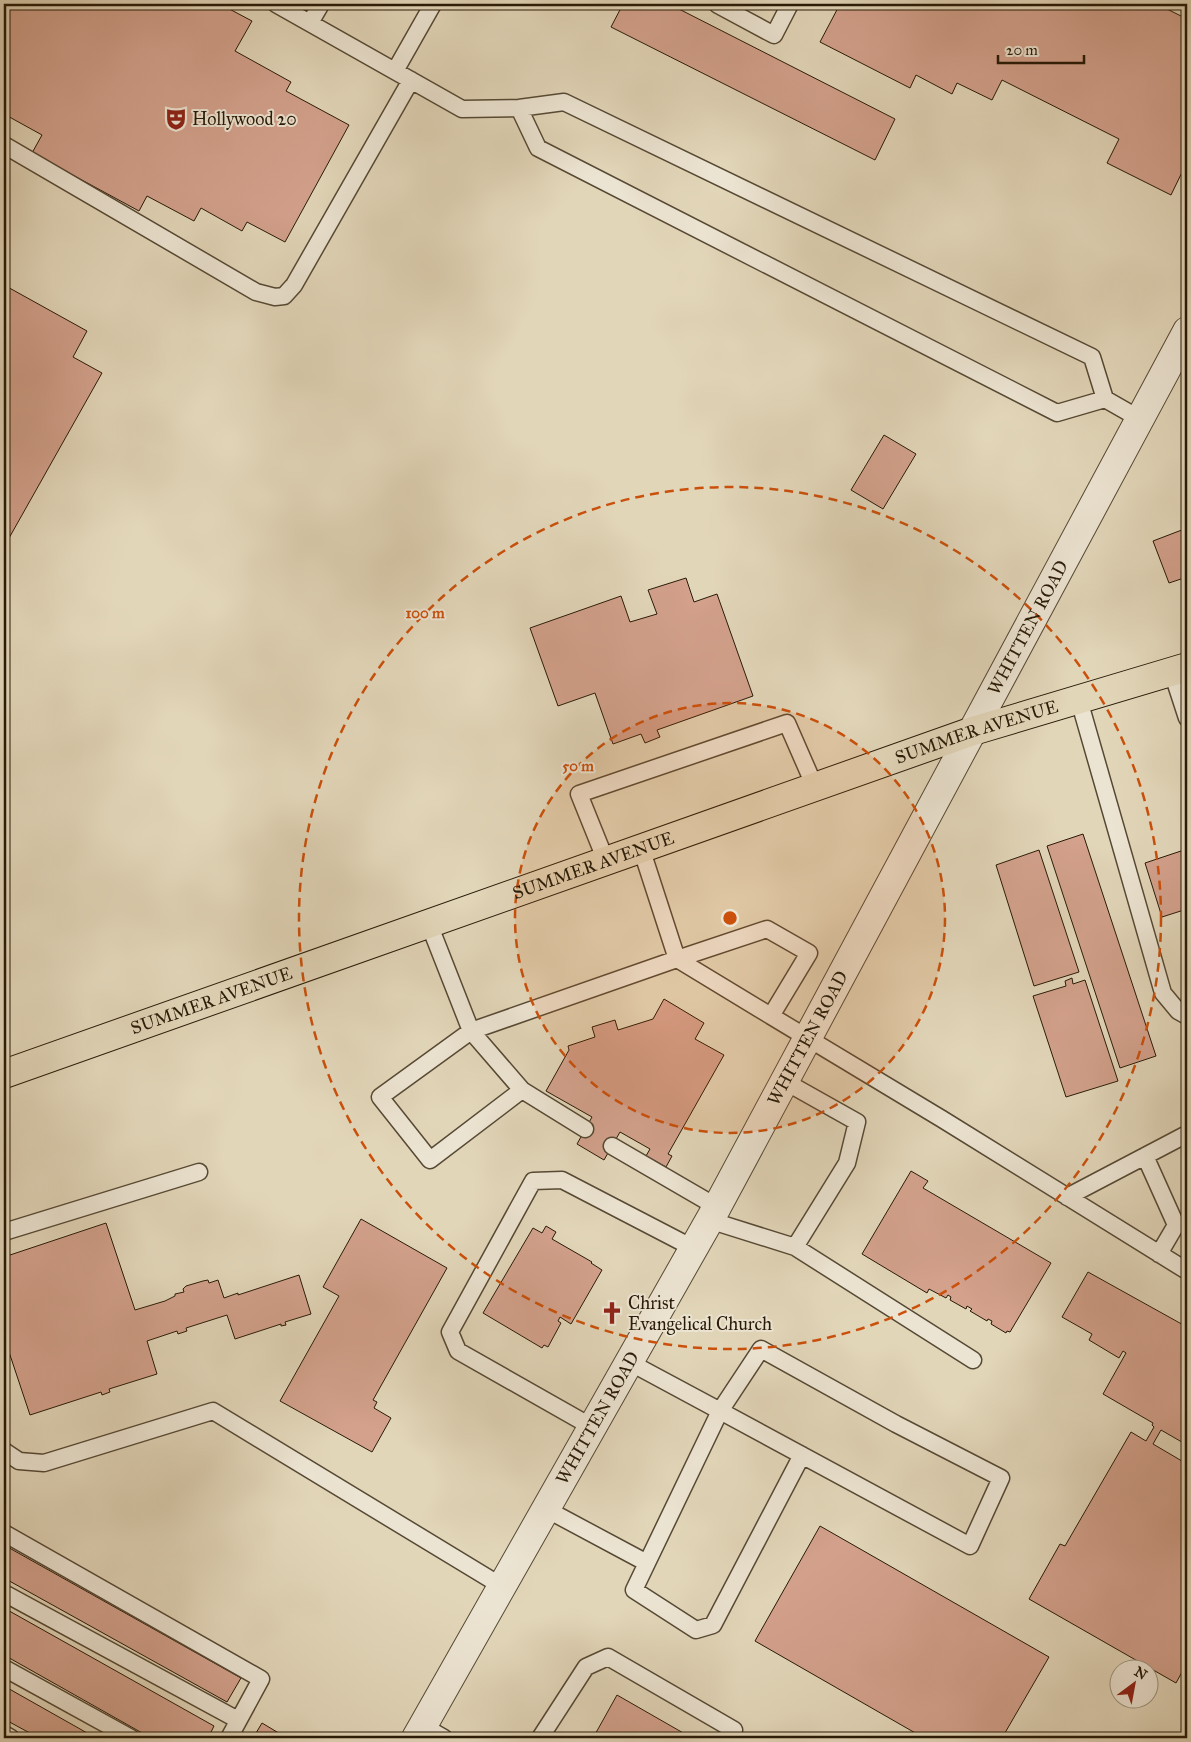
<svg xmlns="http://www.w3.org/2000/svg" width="1191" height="1742" viewBox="0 0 1191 1742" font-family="'IM FELL Great Primer',serif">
	<rect width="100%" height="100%" fill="#e2d6b9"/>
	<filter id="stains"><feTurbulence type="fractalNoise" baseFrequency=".004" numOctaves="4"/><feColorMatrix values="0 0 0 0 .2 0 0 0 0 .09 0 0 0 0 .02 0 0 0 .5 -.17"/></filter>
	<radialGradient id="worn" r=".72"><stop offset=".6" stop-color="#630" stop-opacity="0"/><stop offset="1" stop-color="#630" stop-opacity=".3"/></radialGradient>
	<!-- building -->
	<path fill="#d3a18c" stroke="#281a07" d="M4,4H220L252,21L235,51L291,82L286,91L349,125L285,242L247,222L242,231L201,208L194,221L147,196L139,211L32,153L42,135L4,114Z
		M623,4H680L677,8L895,119L875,160L611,27Z
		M840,4H1157L1187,19V162L1171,195L1107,163L1119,139L1002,80L992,100L957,83L952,94L916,75L910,88L820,42Z
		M4,285L87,331L73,357L102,373L4,547Z
		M884,435L916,454L883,509L851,490Z
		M1187,528V577L1169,583L1153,541Z
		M686,578L694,602L717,594L753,696L657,730L660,737L645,743L641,734L613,744L595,693L558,706L530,628L621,596L630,622L657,614L648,590Z
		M1083,834L1156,1056L1120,1068L1047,846Z
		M1187,849V909L1162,917L1145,863Z
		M1039,850L1079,972L1034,986L996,865Z
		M1072,978L1073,984L1085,980L1118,1081L1066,1097L1033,996L1066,986L1065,981Z
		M664,999L704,1023L695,1039L724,1055L668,1154L672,1156L666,1167L646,1156L650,1149L620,1132L604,1160L577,1144L592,1117L546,1091L569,1050L568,1046L595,1037L592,1027L615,1020L618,1030L653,1019Z
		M911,1171L928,1181L923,1188L1051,1263L1010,1332L1007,1331L1006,1333L991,1324L992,1321L988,1319L987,1321L970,1311L972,1309L967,1306L966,1309L950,1300L951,1297L948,1295L946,1298L929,1289L927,1293L862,1254Z
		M361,1219L447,1268L373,1400L377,1402L374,1408L391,1418L372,1452L280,1401L339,1296L323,1287Z
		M106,1223L135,1310L165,1301L175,1296V1294L184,1292L183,1289L186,1286L203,1281L208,1280L209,1283L218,1280L224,1298L238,1293V1295L299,1275L311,1314L285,1322L286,1325L281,1326V1324L235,1339L227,1315L186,1328L187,1331L178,1334L177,1331L147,1341L157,1374L109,1389L110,1392L102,1395L101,1392L30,1415L4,1337V1257Z
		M546,1226L556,1232L552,1239L592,1262L591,1263L602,1270L571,1324L560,1317L558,1321L561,1323L548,1347L544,1345L542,1348L483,1313L533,1228L542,1233Z
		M1088,1272L1187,1327V1445L1161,1430L1153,1444L1187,1464V1663L1176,1683L1029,1599L1060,1544L1065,1546L1131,1432L1146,1441L1154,1427L1152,1425L1153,1423L1103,1394L1126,1353L1123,1351L1119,1358L1089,1340L1092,1334L1062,1317Z
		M820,1526L1049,1657L1002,1738H924L755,1641Z
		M4,1545L241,1678L227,1702L4,1578Z
		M4,1608L214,1726L208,1738H151L4,1655Z
		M4,1686L96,1738H39L4,1719Z
		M617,1695L692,1738H593Z
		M262,1723L282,1735L285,1738H253Z"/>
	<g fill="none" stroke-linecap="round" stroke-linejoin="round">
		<defs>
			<path id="lane" d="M276,4L462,109L519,108L564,102L1092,357L1105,399L1140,419
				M718,4V5L774,35L790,4
				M310,23L321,4
				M395,71L433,4
				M519,108L538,148L1057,413L1105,399
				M4,145L256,292L275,297L284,296L294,285L411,80
				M1172,672L1187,718
				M1079,700L1163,993L1178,1011L1187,1016
				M606,861L579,794L787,723L815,787
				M429,924L471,1031L677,959L641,848
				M767,929L809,953L771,1016L677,959Z
				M771,1016L942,1119L1187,1271
				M471,1031L522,1090L430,1160L380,1097Z
				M522,1090L585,1129
				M612,1146L717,1207
				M1145,1156L1176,1225L1159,1254
				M1067,1197L1187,1134
				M709,1220L795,1247L847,1163L857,1122L784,1081
				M4,1232L199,1172
				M795,1247L973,1360
				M629,1362C743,1423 857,1485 970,1546L1001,1478L896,1424L761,1349L720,1411L634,1590L696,1630L713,1625L802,1455
				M592,1427L458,1351L450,1332L533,1181L562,1180L693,1248
				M4,1451L19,1461L44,1463L213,1411L503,1587
				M546,1509L647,1563
				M4,1533L261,1679L229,1738
				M4,1593L238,1720
				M4,1668L131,1738
				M423,1726L444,1738
				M4,1734L11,1738
				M540,1738L586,1667L608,1657L734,1730L730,1738"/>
			<g id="street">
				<path id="s1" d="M416,1738L717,1207L1187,331"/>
			</g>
			<g id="primary">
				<path id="s2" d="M4,1074L973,731L1187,667"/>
			</g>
		</defs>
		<!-- lane casing -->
		<use href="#lane" stroke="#564934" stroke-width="19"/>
		<!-- street casing -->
		<use href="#street" stroke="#564934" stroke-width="30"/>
		<!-- primary casing -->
		<use href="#primary" stroke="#281a07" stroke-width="30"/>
		<!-- lane -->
		<use href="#lane" stroke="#ece4d2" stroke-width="16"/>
		<!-- street -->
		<use href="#street" stroke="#ece4d2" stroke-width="28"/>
		<!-- primary -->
		<use href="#primary" stroke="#e2d6b9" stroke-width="28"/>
	</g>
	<!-- distance rings -->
	<circle cx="730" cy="918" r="215" fill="#cb500b" fill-opacity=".12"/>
	<g fill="none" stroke="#cb500b" stroke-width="2.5" stroke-dasharray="9 6">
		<circle cx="730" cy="918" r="215"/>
		<circle cx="730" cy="918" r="431"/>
	</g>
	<!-- icons -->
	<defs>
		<symbol id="theatre-bare" viewBox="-9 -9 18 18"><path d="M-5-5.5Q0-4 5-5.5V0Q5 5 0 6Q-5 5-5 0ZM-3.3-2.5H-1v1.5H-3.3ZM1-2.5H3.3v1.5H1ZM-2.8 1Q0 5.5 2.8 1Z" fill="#8f2418" stroke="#ece4d2" stroke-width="2.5" paint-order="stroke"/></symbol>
		<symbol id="church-bare" viewBox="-9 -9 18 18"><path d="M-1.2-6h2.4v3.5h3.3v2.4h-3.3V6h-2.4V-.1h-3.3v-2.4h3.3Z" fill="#8f2418" stroke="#ece4d2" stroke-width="2.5" paint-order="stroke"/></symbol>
	</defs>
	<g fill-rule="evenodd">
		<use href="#theatre-bare" x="160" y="103" width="32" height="32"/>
		<use href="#church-bare" x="596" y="1297" width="32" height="32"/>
	</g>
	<g text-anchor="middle" stroke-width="4" stroke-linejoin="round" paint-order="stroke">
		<!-- poi labels -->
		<g font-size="18" fill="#281a07" stroke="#ece4d2" text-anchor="start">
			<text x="192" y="125">Hollywood 20</text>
			<text x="628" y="1309">Christ<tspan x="628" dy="21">Evangelical Church</tspan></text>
		</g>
		<!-- street labels -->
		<g font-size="18" fill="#281a07" stroke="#ece4d2">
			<text dy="6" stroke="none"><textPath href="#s1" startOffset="1268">WHITTEN ROAD</textPath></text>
			<text dy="6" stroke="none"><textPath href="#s2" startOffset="1031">SUMMER AVENUE</textPath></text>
			<text dy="6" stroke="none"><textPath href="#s2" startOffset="625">SUMMER AVENUE</textPath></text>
			<text dy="6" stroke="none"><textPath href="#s2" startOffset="220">SUMMER AVENUE</textPath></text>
			<text dy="6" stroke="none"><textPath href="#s1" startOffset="802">WHITTEN ROAD</textPath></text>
			<text dy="6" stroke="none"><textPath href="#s1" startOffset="368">WHITTEN ROAD</textPath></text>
		</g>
	</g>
	<circle cx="730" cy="918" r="8" fill="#cb500b" stroke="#ece4d2" stroke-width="2.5"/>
	<g font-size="15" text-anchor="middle" font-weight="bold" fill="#cb500b" stroke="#ece4d2" stroke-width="4" stroke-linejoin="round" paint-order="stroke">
		<text x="425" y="618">100 m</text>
		<text x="578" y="771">50 m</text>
	</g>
	<!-- margin -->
	<rect width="1191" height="1742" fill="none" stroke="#e2d6b9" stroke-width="20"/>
	<rect x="5" y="5" width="1181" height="1732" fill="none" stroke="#281a07" stroke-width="2.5"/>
	<rect x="10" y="10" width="1171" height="1722" fill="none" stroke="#281a07"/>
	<!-- north arrow -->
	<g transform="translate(1134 1684) rotate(32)"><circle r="24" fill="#ece4d2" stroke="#9e9381"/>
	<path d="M0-4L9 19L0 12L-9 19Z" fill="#8f2418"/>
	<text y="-8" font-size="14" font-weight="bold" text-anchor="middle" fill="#281a07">N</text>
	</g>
	<!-- scale -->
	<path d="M998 55v8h86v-8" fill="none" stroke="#281a07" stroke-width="2.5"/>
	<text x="1006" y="55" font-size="15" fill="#281a07" stroke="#ece4d2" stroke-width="4" paint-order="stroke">20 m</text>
	<rect width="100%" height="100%" filter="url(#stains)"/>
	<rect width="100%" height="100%" fill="url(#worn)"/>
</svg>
